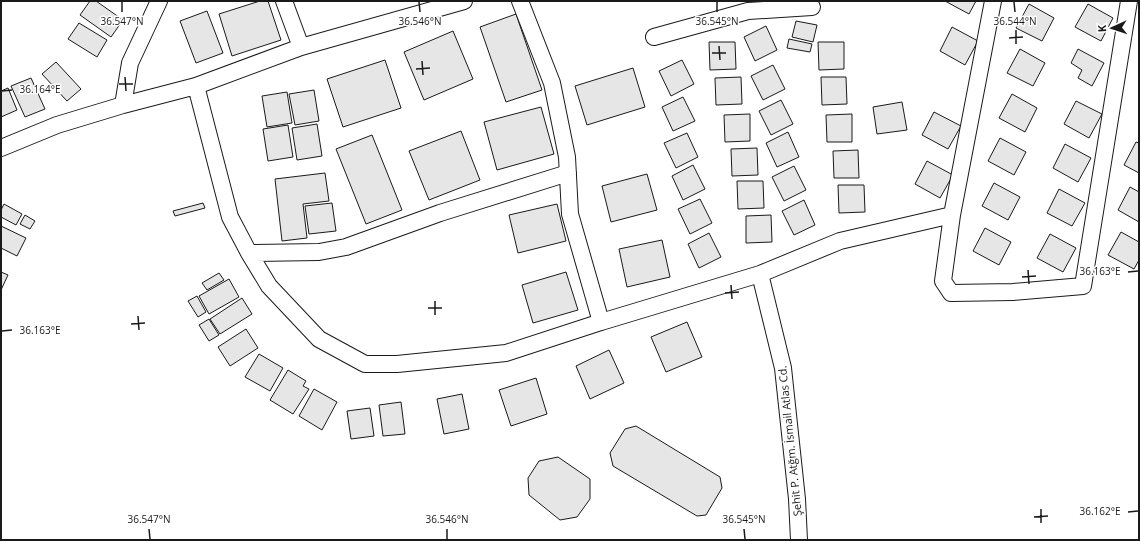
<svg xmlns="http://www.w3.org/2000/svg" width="1140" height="541" viewBox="0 0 1140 541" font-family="'Open Sans',sans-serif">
	<rect width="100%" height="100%" fill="#fff"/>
	<!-- building -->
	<path fill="#e6e6e6" stroke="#1a1a1a" d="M90,1H96L123,20L111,37L80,15Z
		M260,1H268L281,40L232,56L219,14Z
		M945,1H976L969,14Z
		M1029,4L1054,18L1042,41L1016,28Z
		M1088,4L1113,18L1101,41L1075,27Z
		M207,11L223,53L196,63L180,21Z
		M516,14L542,90L506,102L480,27Z
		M796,21L817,25L813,42L792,37Z
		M79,23L107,40L97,57L68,39Z
		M766,26L777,50L755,61L744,37Z
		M952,27L978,41L965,65L940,51Z
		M453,31L473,79L424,100L404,52Z
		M789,39L812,44L810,52L787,48Z
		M709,42H735L736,69L710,70Z
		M818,42H844V69L819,70Z
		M1020,49L1045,63L1033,86L1007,73Z
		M1078,49L1104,63L1092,86L1078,78L1082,70L1071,63Z
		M385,60L401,108L343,127L327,79Z
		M682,60L694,84L671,96L659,71Z
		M56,62L81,89L67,101L42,74Z
		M773,65L785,89L763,100L751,76Z
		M633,68L645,107L587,125L575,86Z
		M741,77L742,104L716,105L715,78Z
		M821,77H846L847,104L822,105Z
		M31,78L45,109L25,117L11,86Z
		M8,88L17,110L1,117V91Z
		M314,90L319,121L295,125L289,94Z
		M287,92L292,123L267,127L262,96Z
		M1012,94L1037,108L1025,132L999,118Z
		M683,97L695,121L673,131L662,107Z
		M781,100L793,124L771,135L759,111Z
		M1076,101L1102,114L1089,138L1064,124Z
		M902,102L907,130L877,134L873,107Z
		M541,107L554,154L497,170L484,122Z
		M934,112L961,126L948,149L922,135Z
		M750,114V141L725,142L724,115Z
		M852,114V142H827L826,115Z
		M317,124L322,156L297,160L292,128Z
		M288,125L293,157L268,161L263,129Z
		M461,131L480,180L429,200L409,151Z
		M788,132L799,157L777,167L766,143Z
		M687,133L698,157L676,168L664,143Z
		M372,135L402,210L366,224L336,149Z
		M1000,138L1026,152L1014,175L988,161Z
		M1136,142L1139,143V173L1124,165Z
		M1065,144L1091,158L1078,182L1053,168Z
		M757,148L758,175L732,176L731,149Z
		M858,150L859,178H834L833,151Z
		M927,161L953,175L940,198L915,184Z
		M693,165L705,189L683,200L672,176Z
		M794,166L806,190L784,201L772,177Z
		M325,173L329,201L303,204L307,238L282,241L275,179Z
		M647,174L657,210L611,222L602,186Z
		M737,181H763L764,208L738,209Z
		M994,183L1020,197L1008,220L982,206Z
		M838,185H864L865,212L839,213Z
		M1130,187L1139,192V222L1118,210Z
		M1059,189L1085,203L1072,226L1047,213Z
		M700,199L712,223L690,234L678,209Z
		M804,200L815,225L794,235L782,211Z
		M203,203L205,208L175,216L173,211Z
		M332,203L336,231L309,234L305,206Z
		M4,204L22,214L16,225L1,217V210Z
		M557,204L566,241L518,253L509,215Z
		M25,215L35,221L30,229L20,224Z
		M771,215L772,242L746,243V216Z
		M1,226L26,238L17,256L1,248Z
		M985,228L1011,242L999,265L973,251Z
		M1121,232L1139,242V260L1134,269L1108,255Z
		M709,233L721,257L699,268L688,244Z
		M1050,234L1076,248L1063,272L1037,258Z
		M662,240L670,277L627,287L619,249Z
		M1,272L8,275L1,290Z
		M566,272L578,310L533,323L522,285Z
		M219,273L224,280L207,290L202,283Z
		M229,279L239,297L209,314L199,296Z
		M197,296L206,312L198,317L188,301Z
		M242,298L252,314L220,334L210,319Z
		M209,319L219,335L209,341L199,325Z
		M687,322L702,357L666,372L651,337Z
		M246,329L258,348L230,366L218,347Z
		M609,350L624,383L590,399L576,366Z
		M259,354L283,368L270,391L245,377Z
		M288,370L306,381L303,386L309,389L293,414L270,400Z
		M536,378L547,414L511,426L499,390Z
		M314,389L337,402L322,430L299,416Z
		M462,394L469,429L444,434L437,399Z
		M401,402L405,434L383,436L379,405Z
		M370,408L374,436L351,439L347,411Z
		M636,426L720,477L722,488L706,515L697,516L613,466L610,453L625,429Z
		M558,457L590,479V499L577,517L560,520L529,495L528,478L539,461Z"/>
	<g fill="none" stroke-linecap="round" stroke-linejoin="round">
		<defs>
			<path id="street" d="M284,1L301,47
				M520,1L552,83L567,157L570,214L601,322
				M993,1L952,215L943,281L951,293L1013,292L1083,286L1129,1
				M654,37L748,11L812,7
				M196,86L230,217L249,253L269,286L319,339L365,364H397L506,353L601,322L760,274L840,241L952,215
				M123,105L130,63L159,1
				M1,148L57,125L123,105L196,86L301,47L464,1
				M249,253L319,252L346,247L440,213L568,173
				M760,274L783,368L797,499L799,540"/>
		</defs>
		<!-- street casing -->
		<use href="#street" stroke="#1a1a1a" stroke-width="18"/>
		<!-- street -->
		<use href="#street" stroke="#fff" stroke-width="16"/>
	</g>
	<!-- ticks -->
	<path fill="none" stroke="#1a1a1a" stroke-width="1.5" d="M122,2V12M419,2L420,12M717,2V12M1014,2L1015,12M1016,30V44M1009,38L1023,37M719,46L720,60M712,53H726M422,61L423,75M416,69L430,68M125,77L126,91M119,84H133M2,91L12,90M1028,270L1029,284M1128,272L1138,271M1022,277L1036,276M731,285L732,299M725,293L739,292M435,301V315M428,308H442M138,316L139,330M131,324L145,323M2,331L12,330M1041,509V523M1128,512L1138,511M1034,517L1048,516M149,529L150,539M447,529V539M744,529L745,539"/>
	<g text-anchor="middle" stroke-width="3" stroke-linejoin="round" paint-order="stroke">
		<!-- street labels -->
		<g font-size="11" fill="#1a1a1a" stroke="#fff">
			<text transform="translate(790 441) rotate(-96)" y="4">Şehit P. Atğm. İsmail Atlas Cd.</text>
		</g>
	</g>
	<g font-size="10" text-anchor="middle" fill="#1a1a1a" stroke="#fff" stroke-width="3" stroke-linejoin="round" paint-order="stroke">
		<text x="1015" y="25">36.544°N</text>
		<text x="122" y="25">36.547°N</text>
		<text x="420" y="25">36.546°N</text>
		<text x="717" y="25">36.545°N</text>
		<text x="40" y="93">36.164°E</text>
		<text x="1100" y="275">36.163°E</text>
		<text x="40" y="334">36.163°E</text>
		<text x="1100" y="515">36.162°E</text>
		<text x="149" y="523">36.547°N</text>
		<text x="447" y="523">36.546°N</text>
		<text x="744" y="523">36.545°N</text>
	</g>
	<!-- border -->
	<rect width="1140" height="541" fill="none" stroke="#1a1a1a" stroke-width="4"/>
	<!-- north arrow -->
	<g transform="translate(1112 28) rotate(267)" stroke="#ffffff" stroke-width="3" paint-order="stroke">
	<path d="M0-3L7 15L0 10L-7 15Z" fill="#1a1a1a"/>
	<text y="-6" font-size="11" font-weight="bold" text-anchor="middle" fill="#1a1a1a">K</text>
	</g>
</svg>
